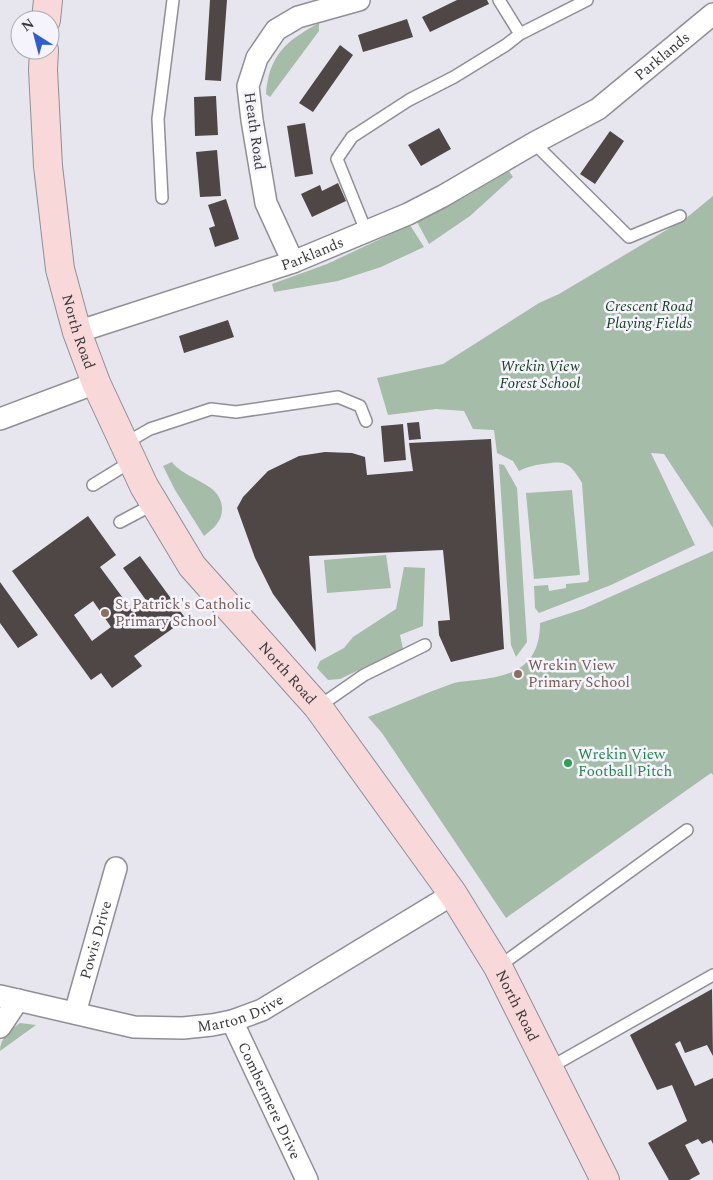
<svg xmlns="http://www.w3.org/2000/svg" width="713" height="1180" viewBox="0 0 713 1180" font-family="Spectral,serif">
	<rect width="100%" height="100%" fill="#e7e6ee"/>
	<!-- green -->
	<path fill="#a5bca8" d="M319,23V31L270,97L266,94C269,55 286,41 319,23Z
		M509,171L513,177L470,216L429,244L417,222L465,197Z
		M713,196V528L664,454L651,453L695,545L611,585L539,613L535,608L534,586L548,585L549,591L566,588V584L587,582L589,580L582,483C570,463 566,460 543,464C534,465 527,467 519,471L513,461L497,453L494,430L473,429L464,411L436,409L388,415L377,378L443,364L539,303L559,294L685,219Z
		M410,225L424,247L381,267L338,281L274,292L272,284L327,264Z
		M172,462C185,480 220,482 222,507C223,521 214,528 204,536L175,490L163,466Z
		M499,464L504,465L517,488L527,642L516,657L511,645Z
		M572,490L580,575L534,579L526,493Z
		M713,551V775L711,773L506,918L382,733L368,717C397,706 425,693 454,683C462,681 470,681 477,680C515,676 540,665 540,623L583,609Z
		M386,555L391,588L327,593L324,560Z
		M404,567L425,568L423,626L400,635L403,649L340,679L328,680L317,668L320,661L344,648L353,637L396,609Z
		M20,1023L36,1025L0,1051C0,1038 10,1030 20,1023Z"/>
	<!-- building -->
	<path fill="#4f4746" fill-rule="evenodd" d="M210,0H227L221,81L205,80Z
		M457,0H487L489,4L430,32L422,17Z
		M407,19L413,37L363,52L358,35Z
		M340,45L353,55L313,112L299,103Z
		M216,96L218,135L195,136L194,97Z
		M305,123L313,174L295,177L287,126Z
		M439,128L451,149L421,166L408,145Z
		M610,131L624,141L595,184L580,174Z
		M217,150L221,196L200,197L196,152Z
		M338,183L346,201L312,217L301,194L320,185L322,191Z
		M226,199L239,239L215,247L209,228L215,226L208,205Z
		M228,320L234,337L184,353L179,336Z
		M419,422L421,439L409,440L407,423Z
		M403,424L406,460L384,462L381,426Z
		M491,439L504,649L451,662L439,635L438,621L450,620L443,550L309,556L316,652L273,594L255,558L237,508L243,497L268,471L299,456L325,452L352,453L365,457L367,475L413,471L409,443Z
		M88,516L116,555L100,567L134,613L148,603L123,568L140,556L186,619L134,656L142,666L112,688L101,673L91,680L12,571ZM93,601L111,627L92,641L74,615Z
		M0,582L38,635L18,648L0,623Z
		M712,989L713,1056L707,1045L685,1053L680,1041L675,1044L695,1086L713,1078V1144L711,1140L702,1144L698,1139L685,1145L700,1174L689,1180H669L648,1143L687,1121L672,1085L657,1090L630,1035Z"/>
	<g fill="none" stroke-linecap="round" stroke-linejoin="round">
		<defs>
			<path id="lane" d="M520,34L587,0
				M534,143L629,237L680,216
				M162,198L158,119L173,0
				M366,231L337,159L352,137L409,100L454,77L506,45L520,34L499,0
				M124,444L150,429L211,409L236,412L338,397L360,406L366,421
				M93,485L132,461
				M120,522L154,504
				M318,707L364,675L425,645
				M498,967L687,830
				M549,1068L713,975"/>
			<g id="street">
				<path d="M293,262L266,203L252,120L248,86L257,58L276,30L298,17L359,0"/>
				<path id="s1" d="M77,332L293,262L408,214L443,196L534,143L598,109L713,14"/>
				<path d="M0,419L96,383"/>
				<path id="s2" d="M0,996L134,1027L183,1028L212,1025L232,1021L262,1010L453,894"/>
				<path id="s3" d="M75,1013L116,868"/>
				<path id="s4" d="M232,1021L307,1180"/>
				<path d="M0,1027L18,1000"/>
			</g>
			<g id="secondary">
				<path d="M46,20L48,0"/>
				<path id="s5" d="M44,50L43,70L48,166L60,269L77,332L96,383L144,486L192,566L318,707L453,894L498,967L605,1180"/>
			</g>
		</defs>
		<!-- lane casing -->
		<use href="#lane" stroke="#8f8f96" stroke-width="14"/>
		<!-- street casing -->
		<use href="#street" stroke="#8f8f96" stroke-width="24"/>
		<!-- secondary casing -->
		<use href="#secondary" stroke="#8f8f96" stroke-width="30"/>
		<!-- lane -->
		<use href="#lane" stroke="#fff" stroke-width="11"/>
		<!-- street -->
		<use href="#street" stroke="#fff" stroke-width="21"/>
		<!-- secondary -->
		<use href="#secondary" stroke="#f9d8d9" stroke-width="28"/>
	</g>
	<!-- markers -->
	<g fill="#8d6e63" stroke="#f5f4fc" stroke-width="2">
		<circle cx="105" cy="613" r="5"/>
		<circle cx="518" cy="674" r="5"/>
	</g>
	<circle fill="#2e9e5b" stroke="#f5f4fc" stroke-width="2" cx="568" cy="763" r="5"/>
	<g text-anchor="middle" stroke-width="5" stroke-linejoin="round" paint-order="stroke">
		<!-- street labels -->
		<g font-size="15" fill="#3a3a3d" stroke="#f5f4fc">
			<text dy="5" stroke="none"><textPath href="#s1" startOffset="652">Parklands</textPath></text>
			<text transform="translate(255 131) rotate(82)" y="5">Heath Road</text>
			<text dy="5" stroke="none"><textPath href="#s1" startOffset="248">Parklands</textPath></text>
			<text dy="5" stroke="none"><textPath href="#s5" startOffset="285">North Road</textPath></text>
			<text dy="5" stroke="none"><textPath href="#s5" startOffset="690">North Road</textPath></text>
			<text dy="5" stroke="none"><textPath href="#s3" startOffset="76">Powis Drive</textPath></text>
			<text dy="5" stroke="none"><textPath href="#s5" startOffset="1095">North Road</textPath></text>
			<text dy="5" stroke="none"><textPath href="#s2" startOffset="246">Marton Drive</textPath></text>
			<text dy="5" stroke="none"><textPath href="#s4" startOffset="88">Combermere Drive</textPath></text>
		</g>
		<!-- park labels -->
		<g font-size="15" font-style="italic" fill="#184122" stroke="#f5f4fc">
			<text x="649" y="311">Crescent Road<tspan x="649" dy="17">Playing Fields</tspan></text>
			<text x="540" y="371">Wrekin View<tspan x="540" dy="17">Forest School</tspan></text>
		</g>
		<!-- education labels -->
		<g font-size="15" fill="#785e54" stroke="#f5f4fc" text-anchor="start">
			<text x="115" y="609">St Patrick's Catholic<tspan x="115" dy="17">Primary School</tspan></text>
			<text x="528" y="670">Wrekin View<tspan x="528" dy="17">Primary School</tspan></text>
		</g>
		<!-- leisure labels -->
		<g font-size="15" fill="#27864d" stroke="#f5f4fc" text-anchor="start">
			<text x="578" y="759">Wrekin View<tspan x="578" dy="17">Football Pitch</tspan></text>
		</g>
	</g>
	<!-- north arrow -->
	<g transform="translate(35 35) rotate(324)"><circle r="24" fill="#f5f4fc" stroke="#aaaab0"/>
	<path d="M0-4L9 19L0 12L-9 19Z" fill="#2e5dcc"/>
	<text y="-8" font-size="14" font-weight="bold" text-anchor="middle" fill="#3a3a3d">N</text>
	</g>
</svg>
